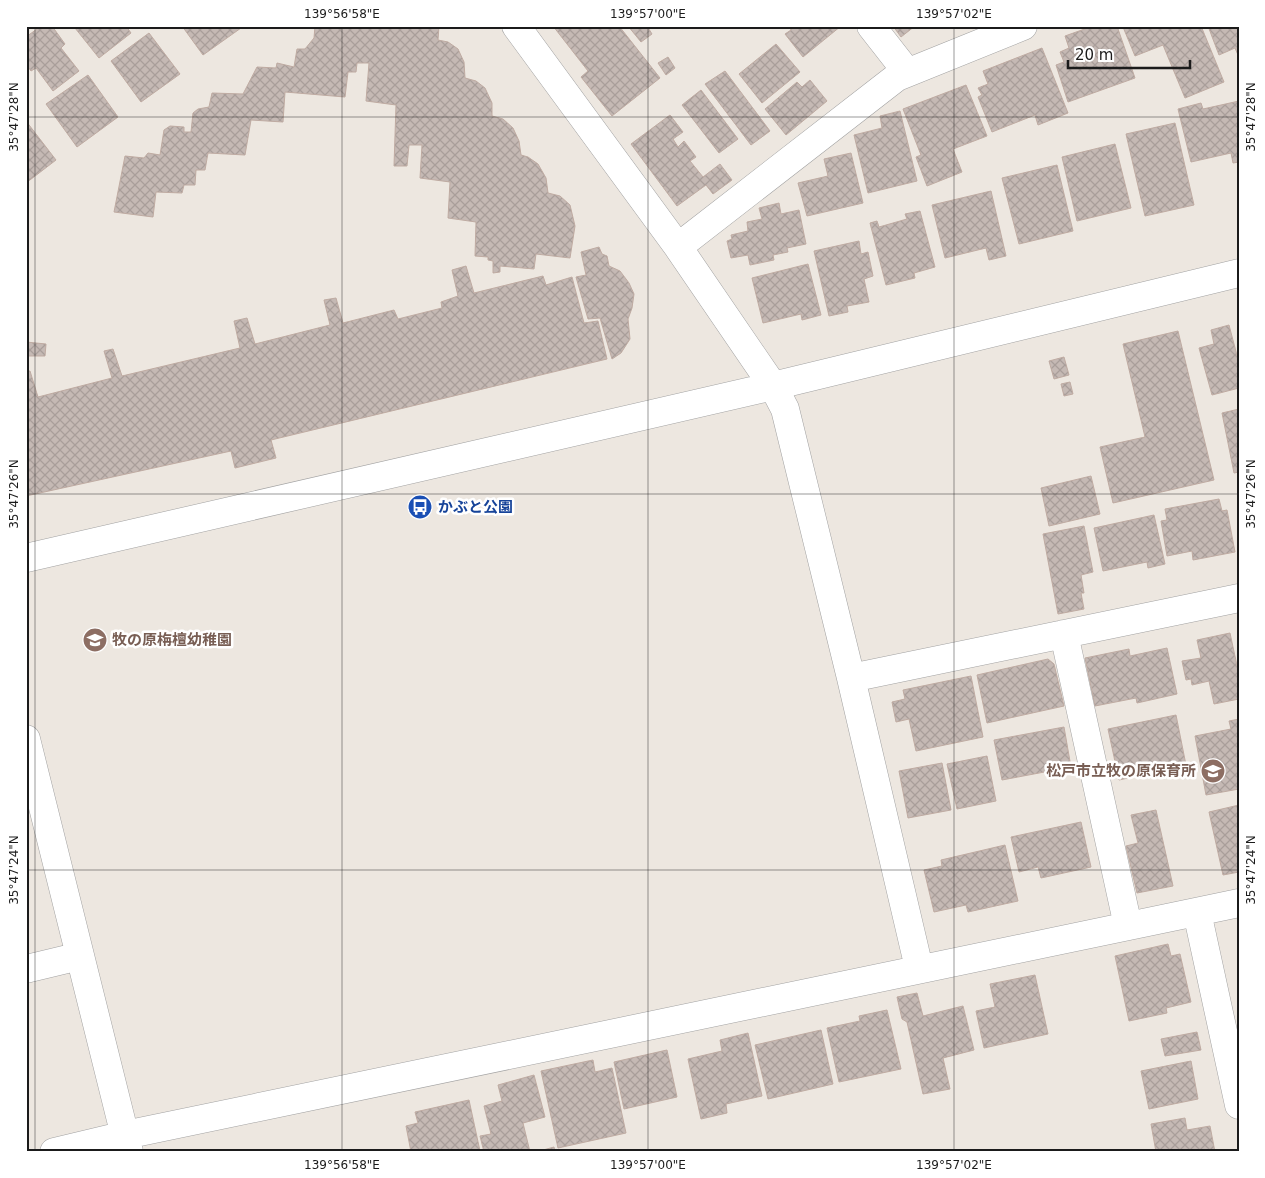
<svg xmlns="http://www.w3.org/2000/svg" width="1265" height="1178" viewBox="0 0 1265 1178" font-family="'DejaVu Sans','Noto Sans JP',sans-serif">
	<defs>
		<pattern id="building-cross-hatch" width="8" height="8" patternUnits="userSpaceOnUse" patternTransform="scale(1.25)"><rect width="8" height="8" fill="#c5b9b4"/><path d="M0 0l8 8M0 8l8-8" fill="none" stroke="#a99e9a"/></pattern>
	</defs>
	<rect width="100%" height="100%" fill="#ede7e0"/>
	<!-- building -->
	<path fill="url(#building-cross-hatch)" stroke="#bfaba2" d="M41,26H52L65,44L61,48L79,71L53,91L36,68L31,71L26,64V37Z
		M78,26H126L131,33L99,58L75,28Z
		M182,26H240L241,28L203,55Z
		M315,26H439L438,40L448,42L458,49L464,62L465,78L476,81L485,88L492,103V116L503,119L513,128L519,141L521,155L528,157L538,164L546,178L548,193L560,196L570,205L575,226L570,258L536,254L534,269L500,266V272L493,273V261L488,260V257L475,256L476,222L448,218L450,182L420,178L422,145H409L407,166H394L396,105L366,101L369,63H357L356,72H348L345,97L285,92L283,122L251,120L245,155L208,153L205,170H196L195,185H184L182,193L156,192L153,217L114,212L125,156L144,158L148,153L160,155L164,130L170,126L184,127V132H191L193,113L198,109L209,107L212,93L243,94L257,67L276,68L277,63L294,67L297,49H305L314,38Z
		M553,26H619L660,78L612,116L581,77L588,71Z
		M628,26H647L652,34L641,42Z
		M789,26H841L803,57L785,34L791,30Z
		M893,26H915L901,37Z
		M1093,26H1117L1135,78L1068,102L1056,65L1064,62L1060,52L1069,48L1065,36Z
		M1126,26H1201L1224,82L1185,98L1163,45L1135,56L1123,27Z
		M1208,26H1239V54L1238,55L1235,48L1219,55Z
		M149,33L180,74L141,102L111,61Z
		M776,44L800,72L762,103L739,74Z
		M1042,48L1068,113L1038,125L1035,115L992,132L978,97L982,95L978,88L988,84L983,71Z
		M668,57L675,68L666,75L658,63Z
		M725,71L770,131L751,145L705,84Z
		M88,75L118,117L77,147L46,104Z
		M810,80L827,101L786,135L765,109L797,82L802,87Z
		M966,85L987,136L953,149L962,172L927,186L916,157L921,155L903,109Z
		M701,90L738,139L719,153L682,105Z
		M1239,101V162L1233,163L1231,153L1191,162L1178,109L1201,103L1203,109Z
		M900,111L917,181L868,193L854,135L882,128L880,116Z
		M670,115L683,132L673,139L678,147L684,141L696,157L690,161L703,177L720,164L732,180L713,194L706,185L677,206L631,144Z
		M26,121L56,160L26,183Z
		M1175,123L1194,205L1145,216L1126,134Z
		M1115,144L1131,208L1077,221L1062,157Z
		M851,153L863,203L807,216L798,183L828,176L824,159Z
		M1057,165L1073,231L1019,244L1002,178Z
		M991,191L1006,256L989,260L986,248L945,258L932,205Z
		M779,203L781,214L799,210L806,244L787,248L788,252L773,255L774,260L750,265L748,255L731,258L727,241L732,239L731,235L748,231L747,222L762,219L759,208Z
		M920,211L935,267L914,273L915,278L886,285L870,223L877,221L879,227L907,219L905,214Z
		M859,241L861,254L868,252L873,276L864,279L869,302L847,306L848,312L829,316L814,251Z
		M599,247L602,254L607,256L609,266L620,271L629,283L634,294L632,308L628,319L630,339L621,353L612,359L600,318L588,319L576,277L586,275L581,252Z
		M808,264L821,315L802,320L801,314L763,323L752,278Z
		M466,266L474,293L543,276L546,285L572,277L584,323L598,321L607,359L271,440L276,458L235,468L231,451L26,496V371H30L38,397L112,378L104,351L113,349L122,376L240,348L234,321L247,318L255,344L330,325L324,300L336,298L343,323L394,310L398,319L442,308L441,302L458,296L452,270Z
		M1229,325L1239,363V388L1212,395L1199,348L1214,344L1211,330Z
		M1178,331L1214,480L1113,503L1100,447L1145,437L1123,344Z
		M26,342L46,344L45,356H26Z
		M1064,357L1069,375L1054,379L1049,361Z
		M1070,382L1073,394L1064,396L1061,384Z
		M1239,409V472L1234,473L1222,413Z
		M1091,476L1100,514L1049,526L1041,488Z
		M1219,499L1222,511L1227,510L1235,552L1193,560L1192,551L1167,556L1161,521L1167,520L1165,509Z
		M1154,515L1165,564L1148,568L1147,562L1103,571L1094,528Z
		M1084,526L1093,572L1081,575L1084,593H1081L1084,609L1058,614L1043,534Z
		M1230,633L1239,675V699L1214,704L1209,681L1192,685L1191,679L1186,680L1182,661L1201,658L1197,640Z
		M1167,648L1177,694L1137,703L1136,698L1095,706L1085,658L1129,649L1130,656Z
		M1048,659L1054,664L1064,706L987,723L977,675Z
		M971,676L983,737L916,751L909,719L896,722L892,702L905,699L903,690Z
		M1176,715L1186,765L1119,780L1108,729Z
		M1239,719V789L1206,795L1195,736L1231,729L1229,721Z
		M1064,727L1071,767L1002,780L994,740Z
		M987,756L996,801L957,809L947,764Z
		M942,763L951,810L908,818L899,771Z
		M1239,805V872L1223,875L1209,812Z
		M1156,810L1173,886L1137,893L1126,846L1138,843L1131,815Z
		M1081,822L1091,867L1041,878L1038,867L1019,872L1011,837Z
		M1005,845L1018,901L968,912L966,905L934,912L924,870L942,866L941,860Z
		M1168,944L1171,956L1180,954L1191,1002L1166,1008L1167,1013L1129,1021L1115,956Z
		M1035,975L1048,1034L984,1048L976,1011L995,1007L990,984Z
		M917,993L923,1016L963,1006L974,1050L943,1058L950,1089L923,1094L907,1022L902,1019L897,997Z
		M887,1010L901,1069L839,1082L827,1028L860,1021L859,1016Z
		M821,1030L833,1084L768,1099L755,1045Z
		M1197,1032L1201,1050L1165,1056L1161,1039Z
		M748,1033L762,1096L726,1104L727,1113L701,1119L688,1059L722,1051L720,1040Z
		M667,1050L677,1097L624,1109L614,1062Z
		M593,1060L595,1072L612,1068L626,1133L558,1148L541,1071Z
		M1191,1061L1198,1099L1149,1109L1141,1071Z
		M534,1075L545,1117L523,1123L530,1152H484L480,1136L491,1134L484,1106L502,1101L498,1085Z
		M469,1100L480,1151L411,1152L406,1126L418,1123L415,1112Z
		M1185,1118L1187,1130L1210,1126L1215,1152H1156L1151,1124Z
		M554,1147L555,1152H536Z"/>
	<g fill="none" stroke-linecap="round" stroke-linejoin="round">
		<defs>
			<path id="minor" d="M516,26L678,247L773,386L785,409L851,678L919,968
				M871,26L907,72
				M678,247L897,77L1023,26
				M26,558L773,386L1239,273
				M1064,634L1128,926
				M851,678L1239,598
				M26,739L129,1152
				M1197,912L1239,1105
				M26,969L80,956
				M54,1152L125,1135L1239,903"/>
		</defs>
		<!-- minor casing -->
		<use href="#minor" stroke="#a2a2a2" stroke-width="29"/>
		<!-- minor -->
		<use href="#minor" stroke="#fff" stroke-width="28"/>
	</g>
	<!-- ticks -->
	<path fill="none" stroke="#1b1b1b" stroke-width="1" stroke-opacity="0.45" d="M35,26V1152M342,26V1152M648,26V1152M954,26V1152M26,117H1239M26,494H1239M26,870H1239"/>
	<!-- icons -->
	<defs>
		<symbol id="bus-disc" viewBox="-11 -11 22 22"><circle r="9.5" fill="#1a4fb4" stroke="#fff"/><path d="M-5-6H5V4H4V6H2V4H-2V6H-4V4H-5ZM-3.5-4V0h7V-4ZM-3.5 1.2v1.5H-2V1.2ZM2 1.2v1.5H3.5V1.2Z" fill="#fff"/></symbol>
		<symbol id="school-disc" viewBox="-11 -11 22 22"><circle r="9.5" fill="#8d6e63" stroke="#fff"/><path d="M0-5L7-2L0 1L-7-2ZM-4 1L0 2.5L4 1V4Q0 6-4 4Z" fill="#fff"/></symbol>
	</defs>
	<g fill-rule="evenodd">
		<use href="#bus-disc" x="406" y="493" width="28" height="28"/>
		<use href="#school-disc" x="81" y="626" width="28" height="28"/>
		<use href="#school-disc" x="1199" y="757" width="28" height="28"/>
	</g>
	<g text-anchor="middle" stroke-width="5" stroke-linejoin="round" paint-order="stroke">
		<!-- transit labels -->
		<g font-size="15" font-weight="bold" fill="#164399" stroke="#fff" text-anchor="start">
			<text x="438" y="512">かぶと公園</text>
		</g>
		<!-- education labels -->
		<g font-size="15" font-weight="bold" fill="#785e54" stroke="#fff" text-anchor="start">
			<text x="112" y="645">牧の原栴檀幼稚園</text>
			<text x="1196" y="776" text-anchor="end">松戸市立牧の原保育所</text>
		</g>
	</g>
	<!-- border -->
	<rect width="1265" height="1178" fill="none" stroke="#ffffff" stroke-width="55"/>
	<!-- scale -->
	<path d="M1068 60v8h122v-8" fill="none" stroke="#1b1b1b" stroke-width="2.5"/>
	<text x="1075" y="60" font-size="15" fill="#1b1b1b" stroke="#ffffff" stroke-width="4" paint-order="stroke">20 m</text>
	<rect x="28" y="28" width="1210" height="1122" fill="none" stroke="#1b1b1b" stroke-width="2"/>
	<g font-size="12" text-anchor="middle" fill="#1b1b1b">
		<text x="342" y="18">139°56'58"E</text>
		<text x="648" y="18">139°57'00"E</text>
		<text x="954" y="18">139°57'02"E</text>
		<text transform="translate(14 117) rotate(-90)" y="4">35°47'28"N</text>
		<text transform="translate(1251 117) rotate(-90)" y="4">35°47'28"N</text>
		<text transform="translate(14 494) rotate(-90)" y="4">35°47'26"N</text>
		<text transform="translate(1251 494) rotate(-90)" y="4">35°47'26"N</text>
		<text transform="translate(14 870) rotate(-90)" y="4">35°47'24"N</text>
		<text transform="translate(1251 870) rotate(-90)" y="4">35°47'24"N</text>
		<text x="342" y="1169">139°56'58"E</text>
		<text x="648" y="1169">139°57'00"E</text>
		<text x="954" y="1169">139°57'02"E</text>
	</g>
</svg>
